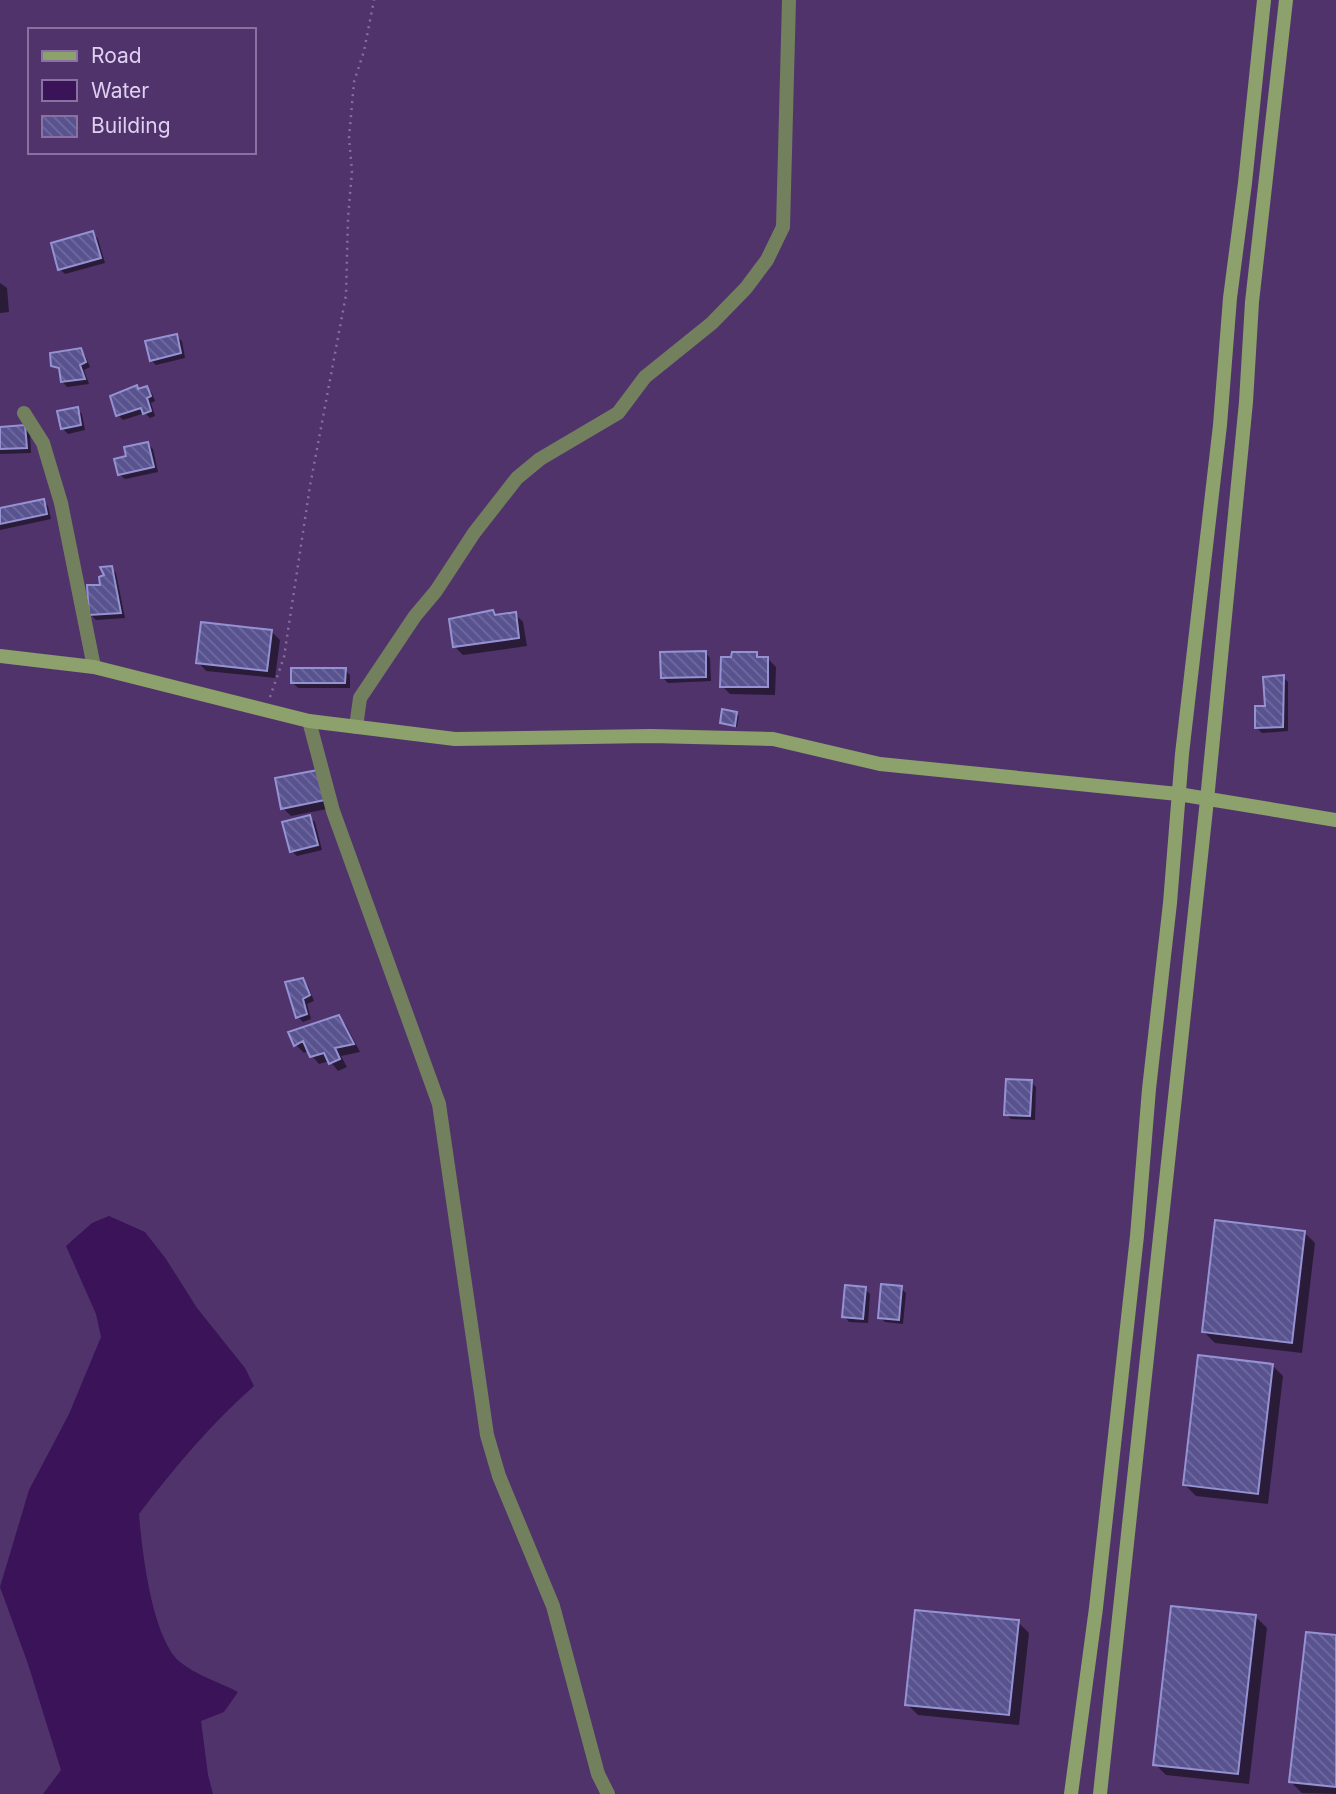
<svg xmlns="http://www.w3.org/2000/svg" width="1336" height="1794" viewBox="0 0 1336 1794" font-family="Inter,sans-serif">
	<defs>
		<pattern id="building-back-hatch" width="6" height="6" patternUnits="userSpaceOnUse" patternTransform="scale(1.75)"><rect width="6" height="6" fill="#58538f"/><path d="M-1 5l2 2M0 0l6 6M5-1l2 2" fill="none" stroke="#706b9f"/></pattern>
	</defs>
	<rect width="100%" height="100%" fill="#50336b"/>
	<!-- water -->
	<path fill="#3a1358" d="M109,1216L145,1232L166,1259L197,1308L245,1368L254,1386C211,1424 174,1468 139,1514C142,1551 152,1638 180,1662C194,1674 221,1683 238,1692L224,1712L201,1721L208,1775L213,1794H43L61,1770L28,1664L0,1587L29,1490L69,1414L101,1337L96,1314L66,1246L92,1223Z"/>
	<!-- shadow -->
	<path fill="#0007" d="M93,233L98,239L105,263L65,274L60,269Z
		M0,283L7,288L9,312L0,313Z
		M176,336L182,341L185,358L156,365L151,360Z
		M80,350L85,355L90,367L84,370L89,384L67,387L62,381L61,371L53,365Z
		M136,387L140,390L147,388L152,393L155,401L151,403L155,416L150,418L145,413L123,420L118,415Z
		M77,409L82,414L85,430L68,434L63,429Z
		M25,427L30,432L31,453L0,454V428Z
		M148,444L153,449L158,472L125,479L119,474L128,458Z
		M43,501L48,506L51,519L0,530V510Z
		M111,568L116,573L125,618L96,620L90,614Z
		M492,612L497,616L515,614L523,622L527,646L463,655L455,647Z
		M271,631L280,640L275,678L206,671L198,662Z
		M705,652L710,658L711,681L668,683L663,678Z
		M756,654L761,659H768L776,667L775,695L730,694L722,686Z
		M345,670L350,675V688H298L293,683Z
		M1283,677L1288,682V731L1262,733L1257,728Z
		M737,714L739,716L737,727L722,722Z
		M318,772L332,808L291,816L283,808Z
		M309,817L315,822L322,850L297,856L292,851Z
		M303,980L308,986L314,1001L307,1004L311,1019L303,1022L298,1017Z
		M338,1017L346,1025L360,1052L341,1056L347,1067L338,1071L330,1061L319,1064L308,1051L304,1053L296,1045L291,1033Z
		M1031,1082L1036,1087L1035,1120L1011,1119L1006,1114Z
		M1304,1232L1315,1243L1302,1353L1215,1343L1204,1332Z
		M901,1288L906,1293L903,1324L885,1322L880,1317Z
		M865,1289L870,1294L868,1323L849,1322L844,1316Z
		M1272,1365L1283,1376L1268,1504L1196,1496L1185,1485Z
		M1256,1617L1267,1628L1249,1784L1166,1775L1155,1764Z
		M1018,1622L1029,1633L1019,1725L918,1715L907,1704Z
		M1336,1637V1794L1302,1793L1291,1782Z"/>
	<!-- building -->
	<path fill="url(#building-back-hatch)" stroke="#9592d3" stroke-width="2" d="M93,231L101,258L58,270L51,243Z
		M177,334L181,353L150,361L145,341Z
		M81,348L86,362L80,365L85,379L61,382L59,368L51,366L50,353Z
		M137,385L138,389L147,386L151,396L147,398L151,411L143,414L141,408L116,416L110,396Z
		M78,407L81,425L61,429L57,411Z
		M25,425L27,448L0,449V427Z
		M148,442L154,467L118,475L114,459L126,456L124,447Z
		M44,499L47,514L0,524V508Z
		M112,566L121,613L89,615L87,585H100L99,577L104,575L100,567Z
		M493,610L495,615L516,612L519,638L453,647L449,619Z
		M201,622L272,630L267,671L196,663Z
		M706,651V677L661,678L660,652Z
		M732,652H757V657H768V687H720L721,657H731Z
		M291,668H346L345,683H291Z
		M1284,675L1283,727L1255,728V706H1265L1263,677Z
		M722,709L737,712L735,726L720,723Z
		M318,770L325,800L281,809L275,778Z
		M310,815L318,845L290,852L282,822Z
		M303,978L310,995L303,999L307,1014L296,1018L285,982Z
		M339,1015L354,1044L335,1048L340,1059L329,1064L324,1053L310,1057L303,1041L294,1046L288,1032Z
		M1006,1079L1032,1080L1030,1116L1004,1115Z
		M1215,1220L1305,1231L1292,1343L1202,1332Z
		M881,1284L902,1286L899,1320L878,1318Z
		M845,1285L866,1287L863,1319L842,1317Z
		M1198,1355L1273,1364L1258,1494L1183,1485Z
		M1171,1606L1256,1615L1238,1774L1153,1765Z
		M915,1610L1019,1620L1009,1715L905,1705Z
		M1306,1632L1336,1635V1787L1289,1782Z"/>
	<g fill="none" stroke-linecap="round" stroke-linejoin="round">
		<!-- path -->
		<path stroke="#866e9d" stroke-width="2.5" stroke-dasharray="2 5" stroke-linecap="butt" d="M270,697L284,657L310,486L346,295L348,218L352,171L349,138L354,82L364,51L374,0"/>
		<!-- street -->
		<path stroke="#72805e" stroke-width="14" d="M24,413L43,443L61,503L94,667
			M309,721L333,811L439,1104L487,1435L499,1476L553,1606L598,1774L608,1794
			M356,727L360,698L415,616L436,591L474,533L517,478L540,459L618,413L645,377L712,323L746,288L767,260L783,227L789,0"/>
		<!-- secondary -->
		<path stroke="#8ca16b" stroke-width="14" d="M0,656L94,667L309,721L455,739L651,736L773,739L880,764L1178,794L1336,820
			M1071,1794L1096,1608L1137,1236L1149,1089L1170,903L1182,754L1220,425L1230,298L1245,183L1264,0
			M1100,1794L1207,800L1246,402L1252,302L1286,0"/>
	</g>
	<!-- legend -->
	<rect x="28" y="28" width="228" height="126" fill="#50336b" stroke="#8972a1" stroke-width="2"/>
	<rect x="42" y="51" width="35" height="10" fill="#8ca16b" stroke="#8972a1" stroke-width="2"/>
	<text x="91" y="63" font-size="21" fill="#dfd0f1">Road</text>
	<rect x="42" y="80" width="35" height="21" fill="#3a1358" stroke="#8972a1" stroke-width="2"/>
	<text x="91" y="98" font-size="21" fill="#dfd0f1">Water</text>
	<rect x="42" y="116" width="35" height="21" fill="url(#building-back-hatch)" stroke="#8972a1" stroke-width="2"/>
	<text x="91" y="133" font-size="21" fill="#dfd0f1">Building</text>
</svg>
